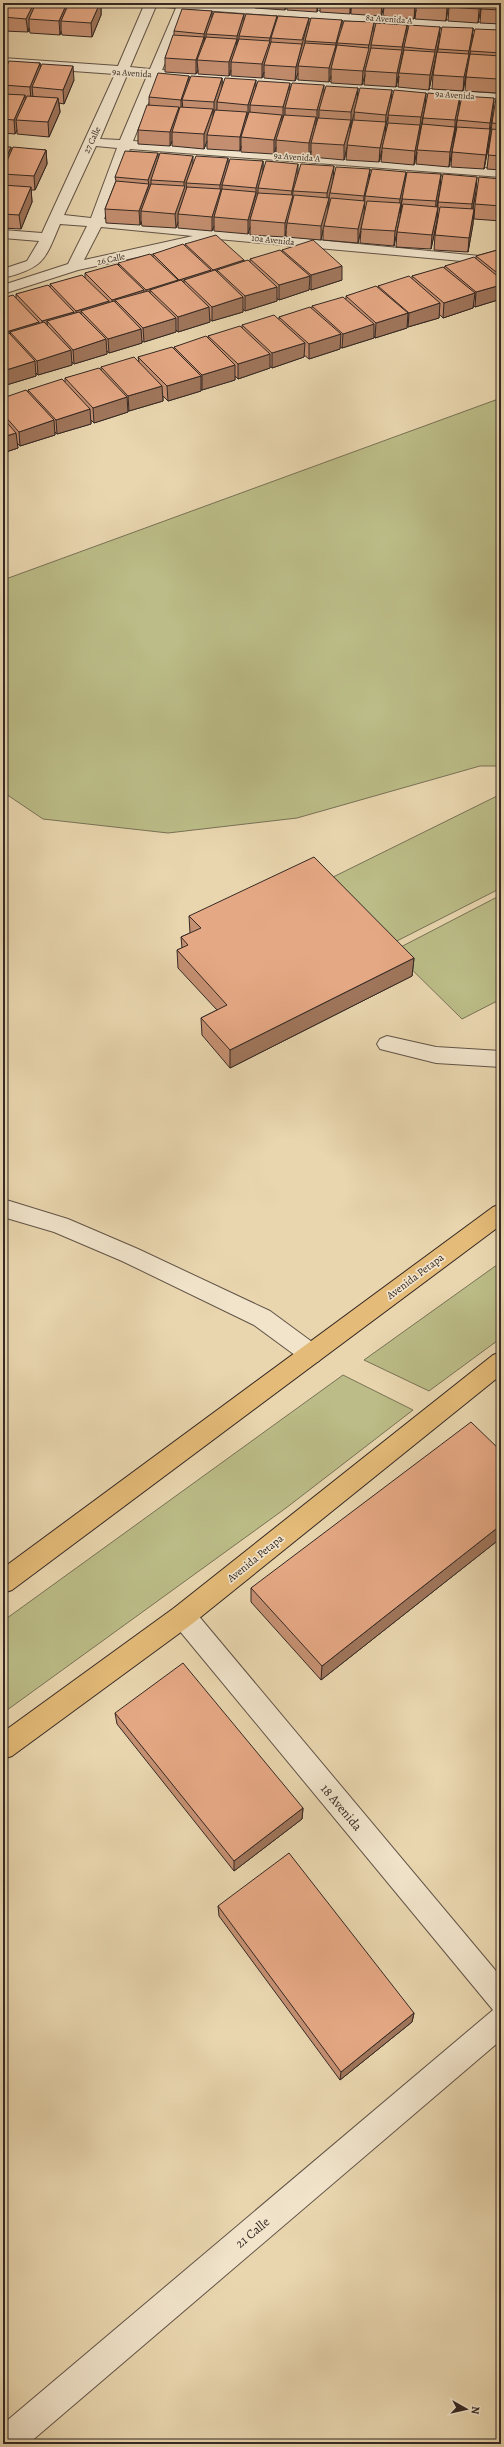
<svg xmlns="http://www.w3.org/2000/svg" width="504" height="2447" viewBox="0 0 504 2447" font-family="Alegreya,serif">
	<rect width="100%" height="100%" fill="#e9d6af"/>
	<filter id="stains"><feTurbulence type="fractalNoise" baseFrequency=".005" numOctaves="4"/><feColorMatrix values="0 0 0 0 .2 0 0 0 0 .09 0 0 0 0 .02 0 0 0 .5 -.17"/></filter>
	<radialGradient id="worn" r=".72"><stop offset=".6" stop-color="#630" stop-opacity="0"/><stop offset="1" stop-color="#630" stop-opacity=".3"/></radialGradient>
	<!-- green -->
	<path fill="#bbbc87" stroke="#787256" d="M501,398V766H480L297,818L168,833L43,819L3,792V580Z
		M497,796L501,800V888L389,945L325,881Z
		M501,895V999L462,1019L393,951Z
		M501,1262V1338L429,1391L364,1360Z
		M343,1375L413,1410L286,1508L3,1713V1621Z"/>
	<g fill="none" stroke-linecap="round" stroke-linejoin="round">
		<defs>
			<path id="service" d="M387,1036L436,1047L501,1051V1067L436,1063L380,1049L377,1044L380,1039Z
				M3,1199L68,1219L138,1249L270,1311L319,1347L323,1354L319,1361L311,1364L303,1361L254,1325L122,1261L54,1232L3,1217Z"/>
			<path id="minor" d="M145,3H208L501,24V32L188,9L162,70L501,94V102L159,77L133,141L501,169V177L130,149L104,219L490,257L497,261L495,264L207,238L206,242L78,270L3,294V285L68,264L87,226L60,224C45,260 44,268 3,278V269L27,261L39,241L3,238V230L42,233L115,74L3,66V58L118,66ZM156,6L176,8L150,69L130,67ZM127,75L147,76L120,140L100,139ZM96,146L117,148L91,218L64,215ZM101,227L193,236L84,260Z
				M183,1605L192,1608L501,1977V2040L28,2444H3V2424L493,2010L174,1624L170,1616L174,1608Z"/>
			<path id="primary" d="M501,1204V1225L12,1590L3,1593V1568L493,1207Z
				M501,1352V1375L192,1624L12,1756L3,1759V1732L174,1608L493,1355Z"/>
		</defs>
		<!-- service casing -->
		<use href="#service" stroke="#625447" stroke-width="2"/>
		<!-- minor casing -->
		<use href="#minor" stroke="#625447" stroke-width="2"/>
		<!-- primary casing -->
		<use href="#primary" stroke="#352924" stroke-width="2"/>
		<!-- service -->
		<use href="#service" fill="#f1e4cb" fill-rule="evenodd"/>
		<!-- minor -->
		<use href="#minor" fill="#f1e4cb" fill-rule="evenodd"/>
		<!-- primary -->
		<use href="#primary" fill="#e4bb78" fill-rule="evenodd"/>
	</g>
	<!-- wall -->
	<path fill="#c59072" stroke="#352924" fill-rule="evenodd" d="M3,3H101V15L92,37L62,35L61,31L60,35L30,33L29,28L28,32L3,31Z
		M192,3H222L221,5Z
		M223,3H254L253,7L223,6Z
		M255,3H319L317,12L287,10V3L285,10L255,8Z
		M320,3H449L446,21L415,19L416,10L414,19L383,16L384,7L381,16L351,14V8L350,14L320,12Z
		M482,3L478,23L448,21L449,7Z
		M501,3V24L480,23L481,9Z
		M212,11V17L244,21L277,16V21L309,27L342,20V27L374,32L407,25V35L440,27L439,41L429,90L398,87L399,76L396,87L364,85L365,75L362,85L331,83V76L329,82L298,80V73L295,81L264,78V72L262,78L231,76V70L229,76L198,74V70L196,74L165,72V58L174,35V31Z
		M473,28L472,42L501,30V67L497,93L465,91L466,77L463,91L432,89L433,75L438,49ZM470,51V57L468,68V63Z
		M3,61H7L8,65L40,63V68L74,80L64,104L59,103L60,112L49,137L17,134V130L15,134L3,133Z
		M189,76V81L222,78V85L256,87L324,92L358,88L357,99L392,90L391,102L426,93L425,107L420,131L419,141L422,126L423,118L459,110L493,112L490,129L489,143L484,169L451,167L452,152L456,131L457,120L455,130L454,141L449,167L416,164L417,152L414,165L381,162L382,151L379,162L346,160L347,147L344,160L311,157V151L309,157L276,155V147L274,154L241,152V146L240,151L207,149V141L204,149L172,146V141L170,146L138,144V130L149,105V97ZM354,114V120L350,131V126ZM388,117V123L385,134V129Z
		M501,77V94H499Z
		M501,98V170L487,169L492,123Z
		M3,147L11,150H46L47,164L35,190H31L32,202L21,229L3,228Z
		M158,158L193,163L228,165L263,161V169L298,172L333,179L370,169L369,181L406,172L405,184L441,174L440,189L437,207H438V202L476,191L473,209V224L468,252L434,250L435,235L438,216H437V221L431,249L396,247L397,232L401,213L402,199L394,246L360,243L361,231L358,243L323,240V230L321,240L286,237V231L285,237L250,235V227L248,234L214,231V226L212,231L178,228V222L176,228L142,226L141,221L140,225L106,223L105,209L116,181L115,177ZM329,197V204L328,208V201Z
		M501,179V221L474,219L475,204Z
		M185,244L244,260V262H250V259L282,252V250L342,280L311,290L309,288V290L279,300L277,298V301L245,311L243,309V312L212,321L209,319L210,322L178,332L176,330V332L144,342L142,341V343L109,353L107,351V354L74,364L72,362V365L38,375L36,373V376L3,386V298H16V294L50,287V284L85,278V273L119,266L118,263L153,257V254L185,246Z
		M501,249V299L475,307L474,306L473,308L443,318L439,314V318L408,327L407,326V328L375,338L374,336V338L342,348L340,347V349L309,359L304,355V357L272,368L270,366V368L238,379L235,376V380L202,390L201,389V391L168,401L163,396V401L129,411L128,410V412L94,423L91,420V424L57,434L55,432V435L20,446L17,443L18,448L3,453V398L28,393V390L65,382V378L101,370V367L139,362L138,357L174,349V347L208,339V336L242,328V325L279,319V317L312,308V306L346,299V296L378,288V286L412,279V276L444,268L445,266L476,259V256Z
		M189,916L414,958L412,976L230,1068L202,1035L201,1018L217,1010L178,968L177,950L182,948L181,937L190,933Z
		M501,1451V1538L321,1680L251,1602V1588Z
		M115,1713L303,1808L302,1819L234,1871L117,1724Z
		M218,1906L414,2013L412,2022L340,2080L219,1916Z"/>
	<!-- shaded-wall -->
	<path fill="#a0765c" stroke="#352924" d="M34,3H37L29,19V28L28,32L26,19Z
		M67,3H69L61,21V31L60,35L59,21Z
		M100,3H101V15L92,37L91,23Z
		M285,3H287L285,10Z
		M317,3H319L317,12Z
		M350,3H352L351,8L350,14Z
		M382,3H384V7L381,16Z
		M415,3H417L416,5V10L414,19Z
		M448,3H449L446,21L447,7Z
		M481,3H482L478,23L479,9Z
		M212,11V25L206,34V43L205,47L204,34Z
		M244,14V27L239,36V44L237,50V36Z
		M277,16V30L271,38V47L264,65V72L262,78V64Z
		M309,18V32L305,41V45L298,66V73L295,81L296,67Z
		M342,20V34L337,43V51L336,57V43Z
		M374,22V36L371,45V49L365,71V75L362,85L363,71Z
		M407,25V39L404,47L396,87L397,73Z
		M440,27L439,41L429,90L430,75Z
		M473,28L472,42L463,91L464,77Z
		M204,37V51L197,60L198,70L196,74V60Z
		M237,39V53L231,62V70L229,76V62Z
		M336,45L335,59L331,69V76L329,82V68Z
		M7,61L9,75L3,85V71Z
		M501,62V70L497,93L498,79Z
		M40,63L41,77L32,87L33,97L31,101L30,87Z
		M73,66L74,80L64,104L63,90Z
		M189,76V90L182,100L183,110L181,114V100Z
		M222,78V92L217,102V109L214,116V102Z
		M256,80V95L250,105V112L248,119V105Z
		M290,83V97L285,108V114L283,121V107Z
		M324,85V99L319,110V116L317,124V110Z
		M358,88L357,102L351,126V112Z
		M392,90L391,104L385,129L386,115Z
		M426,93L425,107L420,131L419,139L414,165L415,151L420,125L421,117Z
		M25,95L26,109L16,120L17,130L15,134L14,120Z
		M460,96L459,110L455,130L454,141L449,167L450,152L455,131V120Z
		M58,98L60,112L49,137L48,122Z
		M494,98L493,112L489,137L490,123Z
		M179,107V121L172,132V141L170,146V132Z
		M213,109V124L207,135V141L204,149V134Z
		M247,112V126L241,137V146L240,151V137Z
		M282,115V129L276,140V147L274,154V140Z
		M316,117V132L311,143V151L309,157V143Z
		M351,120L350,134L344,160V145Z
		M386,122L385,137L379,162L380,148Z
		M490,129L489,143L484,169L486,155Z
		M11,147L12,161L3,174V165Z
		M46,150L47,164L35,190L34,176Z
		M158,153L159,168L151,180V189L141,211V221L140,225L139,211L149,185L148,180Z
		M193,156V170L186,183L187,189L178,214V222L176,228L175,214L184,188V182Z
		M228,158L229,173L222,185V193L214,217V226L212,231V217L220,192V185Z
		M263,161V175L258,188V196L250,220V227L248,234V220L256,194V188Z
		M298,164V178L293,191L292,209L287,223L286,231L285,237V223L291,199L292,191Z
		M334,166L333,181L328,201V212L324,226L323,230L321,240V226L327,203V193Z
		M370,169L369,183L365,196L364,215L358,243V229L363,208L364,196Z
		M406,172L405,186L399,213L400,199Z
		M441,174L440,189L435,216L436,201Z
		M477,177L476,191L471,218L472,204Z
		M31,187L32,202L21,229L19,215Z
		M401,203L400,218L394,246L395,231Z
		M438,207L437,221L431,249L432,235Z
		M474,209L473,224L468,252L469,238Z
		M244,260V275L217,270V283L213,284V270Z
		M342,266V280L311,290V275Z
		M211,270V285L184,280V293L180,294L179,280Z
		M310,276L309,290L279,300V285Z
		M178,280V295L150,290V303L146,304V290Z
		M501,285V299L475,307L476,292Z
		M277,287V301L245,311V296Z
		M144,290V305L115,300L116,314L113,315L112,300Z
		M475,293L473,308L443,318L444,303Z
		M243,297V312L212,321V307Z
		M109,301L110,316L81,311L82,324L77,326L76,311Z
		M440,303L439,318L408,327L409,313Z
		M209,307L210,322L178,332V317Z
		M74,312L75,326L47,321L48,335L43,336L42,321Z
		M408,313L407,328L375,338L376,323Z
		M176,318V332L144,342L143,328Z
		M39,322L40,337L10,332L12,345L7,347L6,332Z
		M374,324V338L342,348L343,334Z
		M141,329L142,343L109,353L108,339Z
		M341,334L340,349L309,359V344Z
		M106,339L107,354L74,364L73,350Z
		M305,343L304,357L272,368V353Z
		M71,350L72,365L38,375L37,361Z
		M270,354V368L238,379V364Z
		M35,361L36,376L3,386V371Z
		M235,365V380L202,390V375Z
		M201,376V391L168,401L167,386Z
		M162,386L163,401L129,411L128,396Z
		M127,397L128,412L94,423L93,408Z
		M90,409L91,424L57,434L56,420Z
		M54,420L55,435L20,446L19,432Z
		M16,433L18,448L3,453V437Z
		M414,958L412,976L230,1068V1050Z
		M501,1525V1538L321,1680L322,1666Z
		M303,1808L302,1819L234,1871V1861Z
		M414,2013L412,2022L340,2080L341,2072Z"/>
	<!-- building -->
	<path fill="#e5a884" stroke="#352924" d="M3,3H34L26,19L3,17Z
		M36,3H67L59,21L29,19Z
		M69,3H100L91,23L61,21Z
		M389,3H415V5Z
		M417,3H448L447,7L416,5Z
		M450,3H481L479,9L449,7Z
		M482,3H501V10L481,9Z
		M182,9L212,11L204,34L174,31Z
		M214,12L244,14L237,36L206,34Z
		M246,14L277,16L270,38L239,36Z
		M278,16L309,18L302,40L271,38Z
		M311,18L342,20L336,43L305,41Z
		M344,21L374,22L369,45L337,43Z
		M376,23L407,25L402,47L371,45Z
		M409,25L440,27L435,50L404,47Z
		M442,27L473,28L469,51L438,49Z
		M475,29L501,30V53L470,51Z
		M173,35L204,37L196,60L165,58Z
		M206,37L237,39L229,62L197,60Z
		M239,39L270,41L262,64L231,62Z
		M271,42L302,44L296,67L264,65Z
		M305,43L336,45L329,68L298,66Z
		M337,45L369,48L363,71L331,69Z
		M371,48L402,50L397,73L365,71Z
		M404,50L435,52L430,75L399,73Z
		M437,52L469,54L464,77L433,75Z
		M470,54L501,56V62L498,79L466,77Z
		M3,61H7L3,71Z
		M9,61L40,63L30,87L3,85V75Z
		M42,64L73,66L63,90L32,87Z
		M158,73L189,76L181,100L149,97Z
		M191,76L222,78L214,102L182,100Z
		M225,78L256,80L248,105L217,102Z
		M258,81L290,83L283,107L250,105Z
		M292,83L324,85L317,110L285,108Z
		M326,86L358,88L351,112L319,110Z
		M360,88L392,90L386,115L354,112Z
		M394,90L426,93L421,117L388,115Z
		M428,93L460,96L455,120L423,118Z
		M3,94L25,95L14,120L3,119Z
		M27,96L58,98L48,122L16,120Z
		M462,96L494,98L490,123L457,120Z
		M496,98H501V124L492,123Z
		M147,105L179,107L170,132L138,130Z
		M180,107L213,109L204,134L172,132Z
		M215,110L247,112L240,137L207,135Z
		M249,112L282,115L274,140L241,137Z
		M284,115L316,117L309,143L276,140Z
		M318,118L351,120L344,145L311,143Z
		M353,120L386,122L380,148L347,145Z
		M388,123L420,125L415,151L382,148Z
		M422,124L455,127L450,152L417,150Z
		M457,127L490,129L486,155L452,152Z
		M492,129L501,130V156L488,155Z
		M3,147H11L3,165Z
		M13,147L46,150L34,176L3,174V170Z
		M125,151L158,153L148,180L115,177Z
		M160,153L193,156L184,182L151,180Z
		M196,156L228,158L220,185L186,183Z
		M230,159L263,161L256,188L222,185Z
		M266,161L298,164L292,191L258,188Z
		M301,164L334,166L327,193L293,191Z
		M336,167L370,169L364,196L330,193Z
		M372,169L406,172L400,199L365,196Z
		M407,172L441,174L436,201L402,199Z
		M443,174L477,177L472,204L438,202Z
		M479,177L501,179V206L475,204Z
		M116,181L149,184L139,211L105,209Z
		M151,184L185,186L175,214L141,211Z
		M3,185L31,187L19,215L3,214Z
		M187,187L221,189L212,217L178,214Z
		M222,189L256,192L248,220L214,217Z
		M258,193L293,195L285,223L250,220Z
		M294,195L329,198L321,226L287,223Z
		M331,198L365,201L358,229L324,226Z
		M367,201L401,203L395,231L361,229Z
		M403,204L438,207L432,235L397,232Z
		M440,207L474,209L469,238L435,235Z
		M216,235L244,260L213,270L185,244Z
		M313,240L342,266L311,275L282,250Z
		M183,244L211,270L179,280L153,254Z
		M501,249V276L476,256Z
		M280,250L310,276L279,285L250,259Z
		M150,254L178,280L146,290L118,263Z
		M474,257L501,279V285L476,292L445,266Z
		M248,260L277,287L245,296L217,270Z
		M117,264L144,290L112,300L85,273Z
		M443,267L475,293L444,303L412,276Z
		M215,270L243,297L212,307L184,280Z
		M82,275L109,301L76,311L50,284Z
		M409,276L440,303L409,313L378,286Z
		M181,280L209,307L178,317L150,290Z
		M48,285L74,312L42,321L16,294Z
		M376,286L408,313L376,323L346,296Z
		M148,291L176,318L143,328L115,300Z
		M13,295L39,322L6,332L3,329V298Z
		M343,297L374,324L343,334L312,306Z
		M114,301L141,329L108,339L81,311Z
		M310,307L341,334L309,344L279,317Z
		M79,312L106,339L73,350L47,321Z
		M274,315L305,343L272,353L242,325Z
		M44,322L71,350L37,361L10,332Z
		M240,326L270,354L238,364L208,336Z
		M9,333L35,361L3,371V334Z
		M206,336L235,365L202,375L174,347Z
		M172,347L201,376L167,386L138,357Z
		M134,357L162,386L128,396L101,367Z
		M99,368L127,397L93,408L65,378Z
		M62,379L90,409L56,420L28,390Z
		M26,390L54,420L19,432L3,414V398Z
		M3,418L16,433L3,437Z
		M314,857L414,958L230,1050L201,1018L227,1005L177,950L188,945L181,937L201,928L189,916Z
		M471,1422L501,1451V1525L322,1666L251,1588Z
		M183,1663L303,1808L234,1861L115,1713Z
		M289,1853L414,2013L341,2072L218,1906Z"/>
	<g text-anchor="middle" stroke-width="3.5" stroke-linejoin="round" paint-order="stroke">
		<!-- far-street labels -->
		<g font-size="9" fill="#352924" stroke="#f1e4cb">
			<text transform="translate(389 19) rotate(4)" y="3">8a Avenida A</text>
			<text transform="translate(132 73) rotate(4)" y="3">9a Avenida</text>
			<text transform="translate(455 95) rotate(4)" y="3">9a Avenida</text>
			<text transform="translate(92 140) rotate(-65)" y="3">27 Calle</text>
			<text transform="translate(297 157) rotate(4)" y="3">9a Avenida A</text>
			<text transform="translate(273 240) rotate(6)" y="3">10a Avenida</text>
			<text transform="translate(111 259) rotate(-12)" y="3">26 Calle</text>
		</g>
		<!-- street labels -->
		<g font-size="11" fill="#352924" stroke="#f1e4cb">
			<text transform="translate(415 1276) rotate(-37)" y="4">Avenida Petapa</text>
			<text transform="translate(255 1558) rotate(-39)" y="4">Avenida Petapa</text>
		</g>
		<!-- near-street labels -->
		<g font-size="13" fill="#352924" stroke="#f1e4cb">
			<text transform="translate(342 1807) rotate(50)" y="5">18 Avenida</text>
			<text transform="translate(252 2232) rotate(-40)" y="5">21 Calle</text>
		</g>
	</g>
	<!-- margin -->
	<rect width="504" height="2447" fill="none" stroke="#e9d6af" stroke-width="16"/>
	<rect x="4" y="4" width="496" height="2439" fill="none" stroke="#352924" stroke-width="2"/>
	<rect x="8" y="8" width="488" height="2431" fill="none" stroke="#352924"/>
	<!-- north arrow -->
	<g transform="translate(466 2409) rotate(98)" stroke="#f1e4cb" stroke-width="3" paint-order="stroke">
	<path d="M0-3L7 15L0 10L-7 15Z" fill="#352924"/>
	<text y="-6" font-size="11" font-weight="bold" text-anchor="middle" fill="#352924">N</text>
	</g>
	<rect width="100%" height="100%" filter="url(#stains)"/>
	<rect width="100%" height="100%" fill="url(#worn)"/>
</svg>
